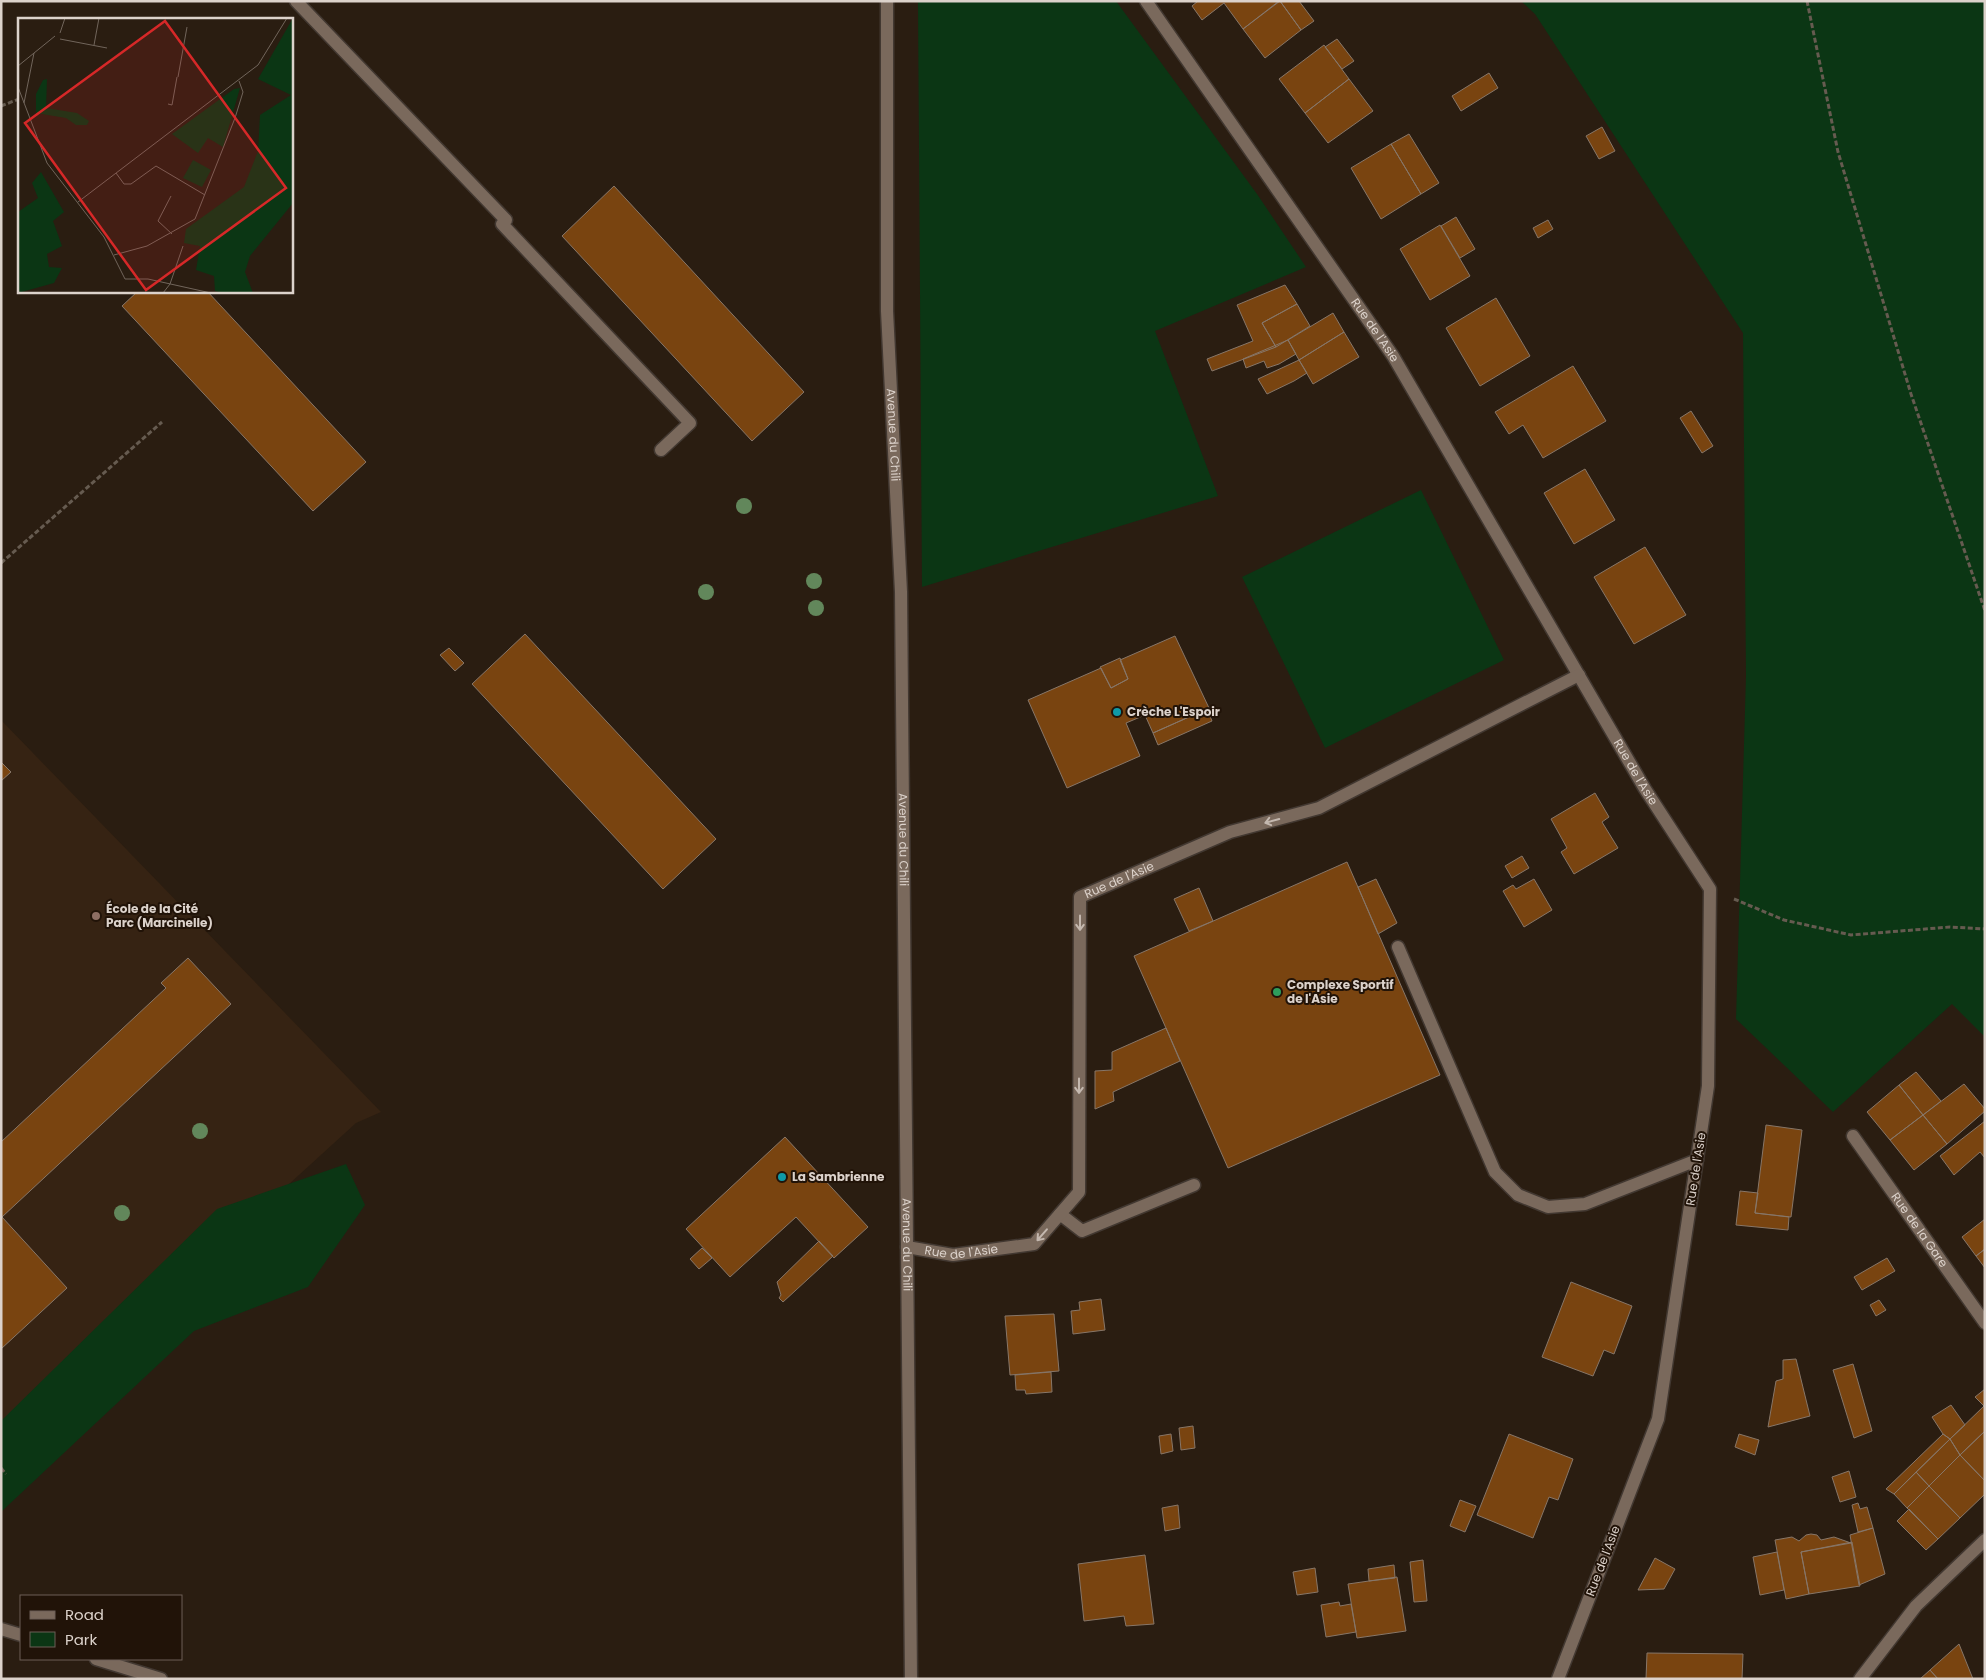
<svg xmlns="http://www.w3.org/2000/svg" width="1986" height="1680" viewBox="0 0 1986 1680" font-family="Poppins,sans-serif">
	<rect width="100%" height="100%" fill="#2a1d11"/>
	<!-- built -->
	<path fill="#362313" d="M1,720L381,1112L356,1123L1,1447Z"/>
	<!-- green -->
	<path fill="#0b3614" d="M918,1H1116L1257,194L1306,267L1155,331L1218,496L922,587Z
		M1521,1H1985V1037L1952,1004L1833,1112L1736,1019L1746,676L1743,333L1535,14Z
		M1421,490L1504,660L1325,748L1242,577Z
		M346,1164L365,1205L308,1287L194,1331L1,1512V1421L217,1209Z"/>
	<!-- building -->
	<path fill="#794410" stroke="#877668" d="M1198,1H1279L1243,29L1224,3L1202,20L1192,6Z
		M1280,1L1301,30L1265,58L1243,29Z
		M1280,1H1299L1314,21L1301,30Z
		M1337,39L1354,61L1342,69L1325,47Z
		M1324,45L1349,79L1305,113L1279,79Z
		M1489,73L1498,88L1461,111L1452,96Z
		M1349,79L1373,111L1328,143L1305,113Z
		M1602,127L1615,151L1599,159L1586,136Z
		M1409,134L1439,183L1421,194L1391,144Z
		M1391,144L1421,194L1381,219L1351,168Z
		M614,186L804,392L752,441L562,236Z
		M1456,217L1475,249L1460,258L1441,226Z
		M1548,220L1553,229L1538,238L1533,228Z
		M1440,225L1470,276L1430,300L1400,249Z
		M1285,285L1297,304L1262,323L1276,347L1212,371L1207,359L1253,341L1237,305Z
		M138,291H207L366,462L313,511L122,306Z
		M1496,298L1530,356L1480,386L1446,328Z
		M1297,304L1310,326L1276,347L1262,323Z
		M1333,313L1344,332L1299,360L1288,340Z
		M1344,332L1359,357L1313,384L1299,360Z
		M1288,340L1296,354L1279,364L1267,368L1264,361L1246,368L1243,359Z
		M1299,360L1307,373L1294,381L1267,394L1258,379Z
		M1573,366L1606,421L1543,458L1523,425L1509,434L1495,412Z
		M1691,411L1713,446L1702,453L1680,418Z
		M1585,469L1615,520L1574,544L1544,493Z
		M1645,547L1686,615L1634,644L1594,577Z
		M525,634L716,839L663,889L472,684Z
		M1175,636L1209,708L1153,733L1145,715L1126,723L1140,756L1067,788L1028,700L1101,668L1111,688L1128,679L1120,660Z
		M449,648L464,663L455,671L440,655Z
		M1120,658L1128,679L1111,688L1100,667Z
		M1207,709L1212,721L1158,745L1153,733Z
		M1,762L11,772L1,781Z
		M1595,793L1609,817L1602,822L1618,848L1574,874L1561,852L1567,848L1551,819Z
		M1522,856L1529,868L1512,878L1505,866Z
		M1347,862L1440,1075L1228,1168L1134,956Z
		M1376,879L1397,923L1378,934L1358,887Z
		M1534,879L1552,910L1524,927L1503,891L1513,885L1516,889Z
		M1199,888L1213,921L1189,931L1174,899Z
		M188,958L231,1004L2,1217L67,1288L1,1349V1142L166,988L161,983Z
		M1166,1028L1180,1061L1113,1092L1114,1101L1095,1109V1071L1112,1070V1052Z
		M1916,1072L1941,1101L1923,1115L1899,1085Z
		M1964,1084L1985,1109V1111L1947,1144L1923,1115Z
		M1899,1085L1923,1115L1890,1140L1867,1112Z
		M1923,1115L1947,1144L1914,1170L1890,1140Z
		M1985,1121V1158L1980,1152L1954,1175L1940,1156Z
		M1766,1125L1802,1130L1791,1217L1755,1213Z
		M785,1137L868,1227L834,1258L796,1217L730,1277L686,1229Z
		M1740,1191L1758,1193L1755,1213L1789,1217L1788,1230L1736,1225Z
		M1985,1219V1249L1976,1256L1962,1237Z
		M819,1241L833,1256L783,1302L779,1298L781,1295L777,1282Z
		M702,1248L712,1258L699,1269L690,1259Z
		M1985,1249V1268L1976,1256Z
		M1887,1258L1895,1271L1862,1290L1854,1277Z
		M1571,1282L1632,1306L1614,1354L1604,1350L1593,1376L1542,1357Z
		M1101,1299L1105,1330L1073,1334L1071,1311L1080,1310L1079,1302Z
		M1879,1300L1886,1310L1876,1316L1870,1305Z
		M1054,1314L1059,1371L1010,1375L1005,1316Z
		M1796,1359L1810,1416L1768,1427L1776,1381L1783,1379V1360Z
		M1853,1364L1872,1431L1854,1438L1833,1370Z
		M1051,1372L1052,1392L1026,1394L1025,1390H1016L1015,1375Z
		M1985,1389V1431L1960,1455L1950,1439L1984,1406L1975,1397Z
		M1951,1405L1965,1425L1950,1439L1943,1434L1932,1417Z
		M1193,1426L1195,1448L1181,1450L1179,1428Z
		M1985,1431V1481L1960,1455Z
		M1171,1434L1173,1451L1161,1454L1159,1436Z
		M1509,1434L1573,1459L1558,1500L1549,1497L1533,1538L1477,1515Z
		M1739,1434L1759,1440L1755,1455L1735,1447Z
		M1943,1434L1950,1439L1894,1494L1886,1489Z
		M1950,1439L1960,1455L1929,1486L1916,1472Z
		M1960,1455L1985,1481V1494L1960,1518L1929,1486Z
		M1849,1471L1856,1497L1840,1502L1832,1477Z
		M1916,1472L1929,1486L1907,1508L1894,1494Z
		M1929,1486L1960,1518L1938,1539L1907,1508Z
		M1460,1500L1476,1506L1465,1532L1450,1526Z
		M1858,1503L1860,1509L1867,1507L1873,1528L1858,1532L1852,1505Z
		M1178,1505L1180,1528L1165,1531L1162,1508Z
		M1909,1509L1938,1539L1926,1550L1897,1521Z
		M1873,1528L1885,1574L1859,1585L1850,1535Z
		M1811,1534L1817,1535L1821,1540L1834,1537L1851,1543L1801,1552L1809,1594L1786,1599L1775,1540L1792,1537L1799,1541L1806,1535Z
		M1852,1542L1860,1586L1809,1594L1801,1552Z
		M1777,1552L1784,1590L1760,1595L1753,1557Z
		M1145,1555L1154,1624L1126,1626L1124,1616L1084,1621L1078,1564Z
		M1655,1558L1675,1569L1664,1589L1638,1590Z
		M1423,1560L1427,1601L1414,1602L1410,1562Z
		M1394,1565L1395,1578L1369,1581L1368,1569Z
		M1315,1568L1318,1592L1297,1595L1293,1572Z
		M1397,1577L1406,1631L1357,1638L1348,1584Z
		M1339,1602L1340,1606L1351,1604L1356,1632L1326,1637L1321,1605Z
		M1959,1644L1973,1679H1938L1930,1670Z
		M1647,1653L1743,1654L1742,1679H1646Z
		M1930,1670L1938,1679H1920Z"/>
	<g fill="none" stroke-linecap="round" stroke-linejoin="round">
		<defs>
			<path id="lane" d="M296,1L506,220
				M502,224L690,423L661,450
				M1398,947L1495,1172L1518,1195L1548,1207L1585,1204L1697,1160
				M1060,1214L1082,1231L1194,1185"/>
			<g id="street">
				<path id="s1" d="M887,1V311L901,592L911,1679"/>
				<path id="s2" d="M1146,1L1393,356L1645,789L1710,889L1708,1086L1658,1419L1558,1679"/>
				<path id="s3" d="M1853,1136L1985,1323"/>
				<path id="s4" d="M907,1247L953,1255L1034,1244L1079,1192L1080,897L1230,832L1319,808L1579,675"/>
				<path d="M1,1629L21,1635"/>
				<path d="M96,1659L161,1679"/>
				<path d="M1860,1679L1916,1606L1985,1540"/>
			</g>
		</defs>
		<!-- lane casing -->
		<use href="#lane" stroke="#423831" stroke-width="15"/>
		<!-- street casing -->
		<use href="#street" stroke="#423831" stroke-width="15"/>
		<!-- path -->
		<path stroke="#665b50" stroke-width="3" stroke-dasharray="5 2.5" stroke-linecap="butt" d="M1807,1L1838,152L1911,394L1985,611
			M1,106L19,99
			M1,563L162,422
			M1734,899L1784,920L1851,935L1950,927L1985,929
			M1,1468L6,1474"/>
		<!-- lane -->
		<use href="#lane" stroke="#7a695c" stroke-width="12"/>
		<!-- street -->
		<use href="#street" stroke="#7a695c" stroke-width="12"/>
	</g>
	<!-- trees -->
	<g fill="#62875b">
		<circle cx="744" cy="506" r="8"/>
		<circle cx="814" cy="581" r="8"/>
		<circle cx="706" cy="592" r="8"/>
		<circle cx="816" cy="608" r="8"/>
		<circle cx="200" cy="1131" r="8"/>
		<circle cx="122" cy="1213" r="8"/>
	</g>
	<!-- one-way arrows -->
	<defs><path id="oneway-shaft" d="M-6 0H5M1.5-3L5.5 0L1.5 3" fill="none" stroke-width="1.6" stroke-linecap="round" stroke-linejoin="round" transform="scale(1.25)"/></defs>
	<g stroke="#c4b8af">
		<use href="#oneway-shaft" transform="translate(1272 821) rotate(165)"/>
		<use href="#oneway-shaft" transform="translate(1080 923) rotate(90)"/>
		<use href="#oneway-shaft" transform="translate(1079 1086) rotate(90)"/>
		<use href="#oneway-shaft" transform="translate(1042 1235) rotate(131)"/>
	</g>
	<!-- markers -->
	<g fill="#0f9aa8" stroke="#211308" stroke-width="2">
		<circle cx="1117" cy="712" r="5"/>
		<circle cx="782" cy="1177" r="5"/>
	</g>
	<circle fill="#8d6e63" stroke="#211308" stroke-width="2" cx="96" cy="916" r="5"/>
	<circle fill="#2e9e5b" stroke="#211308" stroke-width="2" cx="1277" cy="992" r="5"/>
	<g text-anchor="middle" stroke-width="4" stroke-linejoin="round" paint-order="stroke">
		<!-- street labels -->
		<g font-size="12" fill="#dcd2cb" stroke="#211308">
			<text dy="4" stroke="none"><textPath href="#s2" startOffset="401">Rue de l'Asie</textPath></text>
			<text dy="4" stroke="none"><textPath href="#s1" startOffset="434">Avenue du Chili</textPath></text>
			<text dy="4" stroke="none"><textPath href="#s2" startOffset="914">Rue de l'Asie</textPath></text>
			<text dy="4" stroke="none"><textPath href="#s1" startOffset="839">Avenue du Chili</textPath></text>
			<text dy="4" stroke="none"><textPath href="#s4" startOffset="535">Rue de l'Asie</textPath></text>
			<text transform="translate(1696 1169) rotate(-81)" y="4">Rue de l'Asie</text>
			<text dy="4" stroke="none"><textPath href="#s3" startOffset="115">Rue de la Gare</textPath></text>
			<text dy="4" stroke="none"><textPath href="#s1" startOffset="1244">Avenue du Chili</textPath></text>
			<text dy="4" stroke="none"><textPath href="#s4" startOffset="55">Rue de l'Asie</textPath></text>
			<text transform="translate(1603 1561) rotate(-69)" y="4">Rue de l'Asie</text>
		</g>
		<!-- poi labels -->
		<g font-size="12" font-weight="bold" fill="#dcd2cb" stroke="#211308" text-anchor="start">
			<text x="1127" y="716">Crèche L'Espoir</text>
			<text x="106" y="913">École de la Cité<tspan x="106" dy="14">Parc (Marcinelle)</tspan></text>
			<text x="1287" y="989">Complexe Sportif<tspan x="1287" dy="14">de l'Asie</tspan></text>
			<text x="792" y="1181">La Sambrienne</text>
		</g>
	</g>
	<!-- overview -->
	<g transform="translate(18 18)">
		<rect width="275" height="275" fill="#2a1d11"/>
		<path d="M275,0V185L232,238L227,254L235,275H205L197,273L196,258L178,252L182,228L166,225L168,211L226,169L240,133L242,97L273,77L240,61ZM29,61L28,90L59,95L71,103L69,107H58L48,100L18,95V76L25,62ZM222,70L205,129L190,120L180,135L154,116L216,71ZM175,142L193,152L184,169L165,160ZM23,154L46,194L35,203L44,228L29,236L31,249L44,250L36,265L0,275V194L20,180L14,165Z" fill="#0b3614"/>
		<path fill="none" stroke="#71655b" stroke-width="1" d="M42,15L47,0M42,21L89,30M76,27L81,0M0,48L37,18M160,59L169,9M0,69L29,145L86,219L107,261H130L193,275M6,85L16,35M150,86L154,87L159,59M98,155L106,166H113L138,148L187,177M153,178L140,203L154,216M60,184L240,47L269,0M96,237L129,228L177,201L217,100L225,74L221,63M145,275L152,266L165,228"/>
		<path fill="#d62828" fill-opacity="0.15" stroke="#d62828" stroke-width="2.5" d="M147,3L268,170L128,272L7,105Z"/>
		<rect width="275" height="275" fill="none" stroke="#dcd2cb" stroke-width="2.5"/>
	</g>
	<!-- border -->
	<rect width="1986" height="1680" fill="none" stroke="#dcd2cb" stroke-width="5"/>
	<!-- legend -->
	<rect x="20" y="1595" width="162" height="65" fill="#211308" stroke="#6c5f56"/>
	<rect x="30" y="1611" width="25" height="8" fill="#7a695c" stroke="#6c5f56"/>
	<text x="65" y="1620" font-size="15" fill="#dcd2cb">Road</text>
	<rect x="30" y="1632" width="25" height="15" fill="#0b3614" stroke="#6c5f56"/>
	<text x="65" y="1645" font-size="15" fill="#dcd2cb">Park</text>
</svg>
